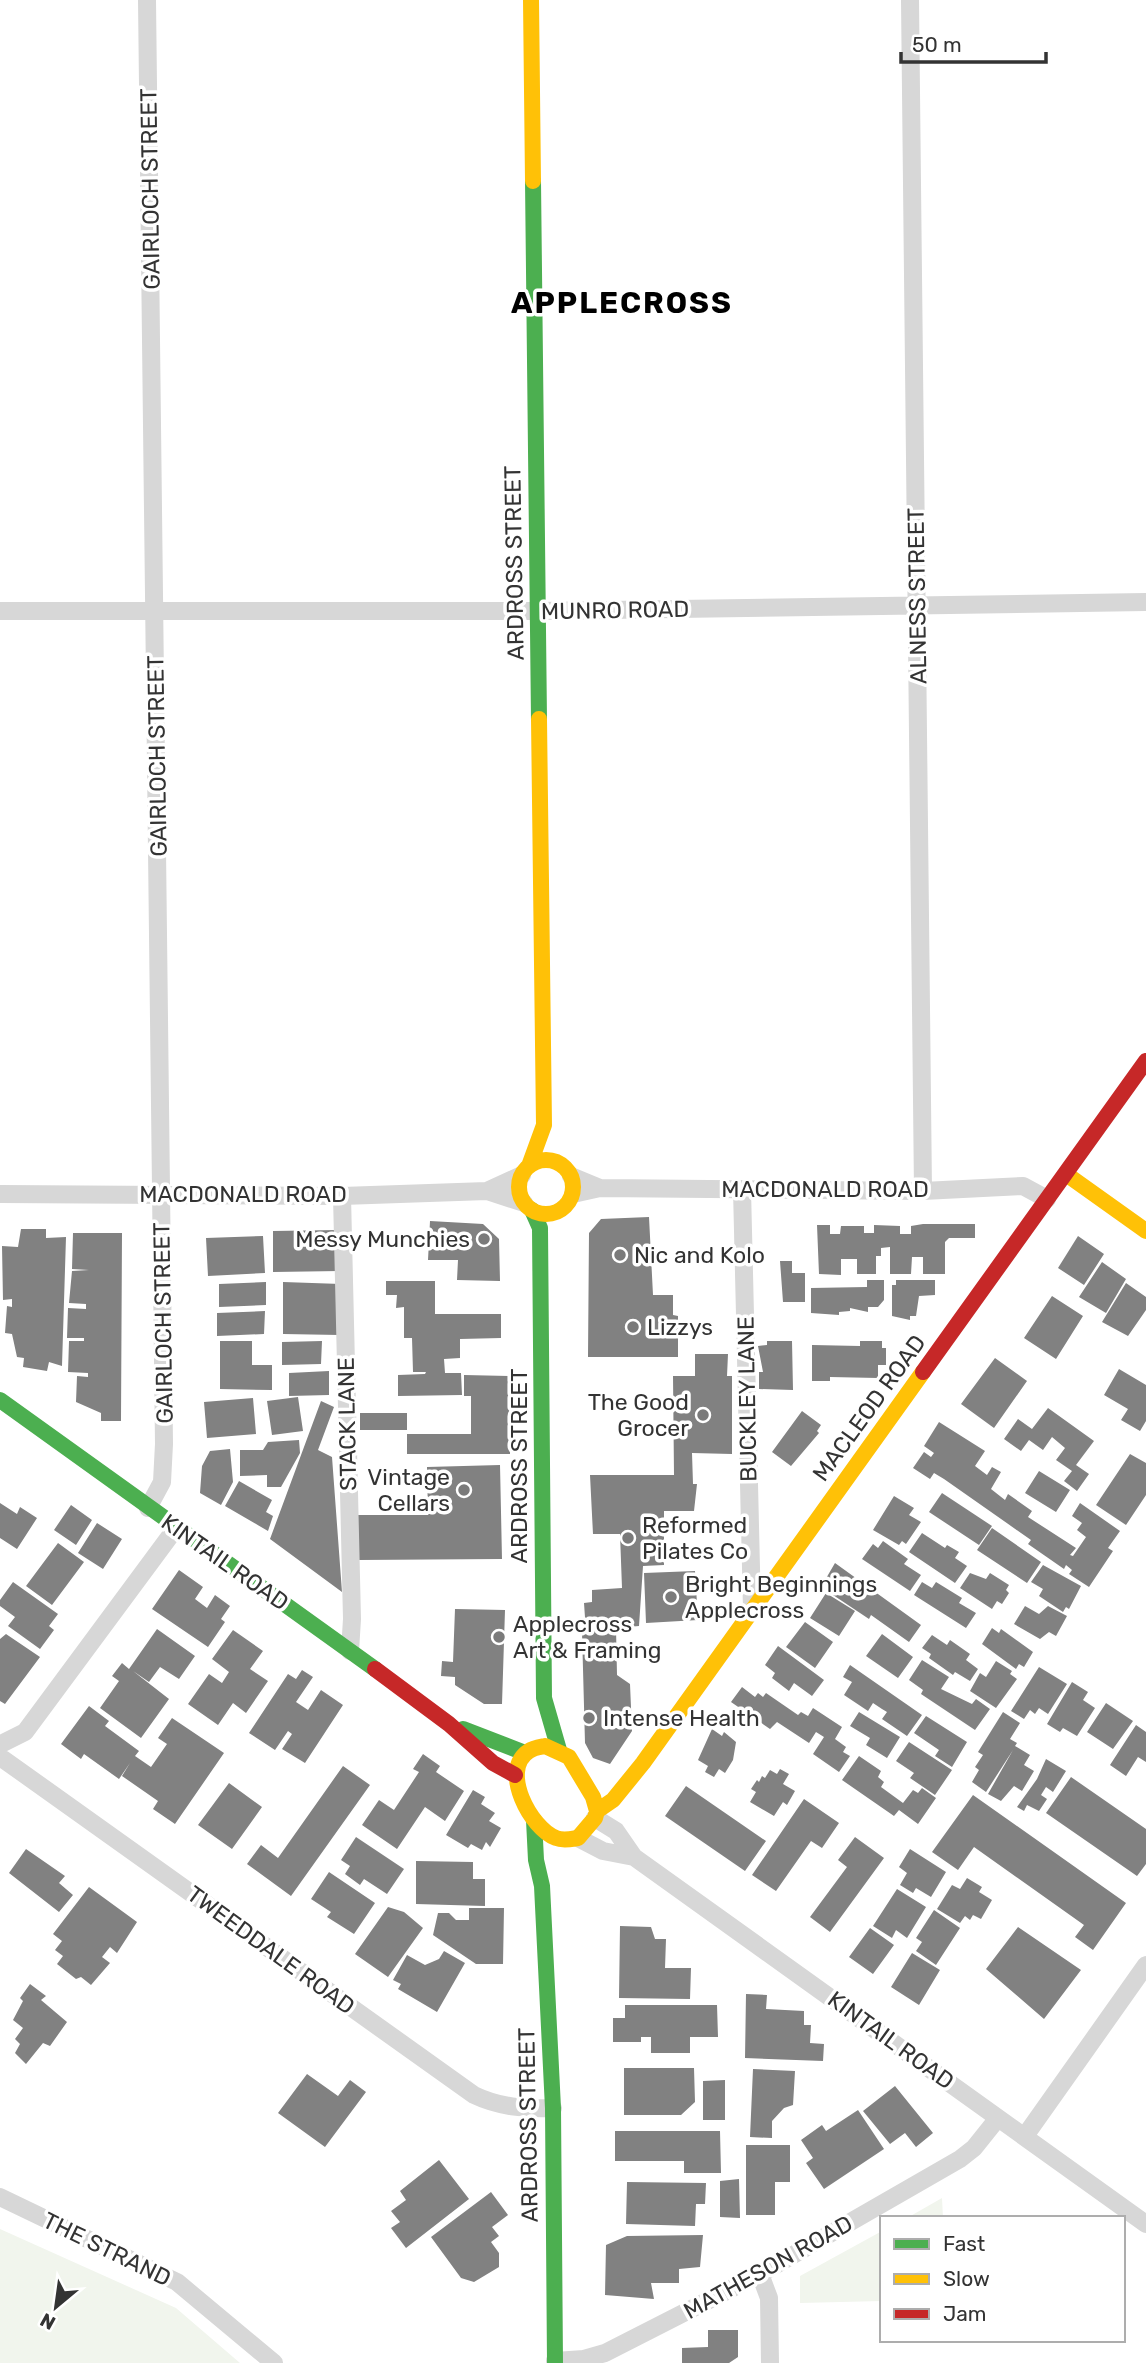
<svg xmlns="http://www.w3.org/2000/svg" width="1146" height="2363" viewBox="0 0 1146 2363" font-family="Rubik,sans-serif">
	<rect width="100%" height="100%" fill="#fff"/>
	<!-- green -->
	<path fill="#f1f5ed" d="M942,2198L943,2218H907Z
		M0,2229L176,2308L240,2363H0Z
		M882,2231V2301L800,2303V2276Z"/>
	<!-- building -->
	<path fill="#818181" d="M649,1217L653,1295H673V1315L678,1316V1357H588L589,1233L601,1219Z
		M430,1221L483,1224L499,1239L500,1281L457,1280L458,1260H428Z
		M923,1224H975V1238H949L945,1242V1274H923V1257H912L911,1274H890V1247L881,1248V1256H876V1274H857V1259H841V1275L819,1274L817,1225H830V1234H840L841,1226H864V1233H874V1225L900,1226V1234H911V1226Z
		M21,1229H46V1238L66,1237L62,1366L49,1362L47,1371L23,1367L24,1358L17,1357L12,1334L5,1333L7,1306L12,1307V1299L3,1300L2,1246L18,1247Z
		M338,1230L340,1271L273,1272V1231Z
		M73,1233H122L121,1421H101V1413L76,1402L77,1376L88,1377V1373L68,1372L69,1341H84V1338H67L68,1308L86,1309V1304L69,1303L72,1271L89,1270L72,1269Z
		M263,1236L265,1273L208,1276L206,1238Z
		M1078,1236L1104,1254L1084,1285L1058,1268Z
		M780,1261H792V1273H805V1302H783Z
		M1102,1262L1126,1279L1106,1313L1079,1297Z
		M867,1280H884V1300L878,1307H868V1312L850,1308V1311L839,1312V1315L811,1313V1288L867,1287Z
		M896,1280H935V1295L919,1296L916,1316H910V1320L892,1316V1285H896Z
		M386,1281H435V1314H501V1338L460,1339V1358L444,1359L445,1373H461L462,1395L398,1396V1375L425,1374L426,1372H413L412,1338H404V1307L396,1308L397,1295H386Z
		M266,1282V1305L219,1307V1284Z
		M283,1282L341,1284L340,1335L283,1334Z
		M1126,1283L1146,1297V1310L1128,1336L1102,1322Z
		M1052,1296L1083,1316L1056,1359L1024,1338Z
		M265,1311L264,1334L217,1336V1313Z
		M220,1341H252V1365H272V1390L220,1389Z
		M322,1341L321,1364L282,1365V1342Z
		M767,1341H792L793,1390L759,1389V1372H763L758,1346L767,1345Z
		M860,1341H882V1348H886V1365H878V1378L830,1377V1381H812V1345L860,1346Z
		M695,1354H728L727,1376H732V1454L692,1453L693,1484H697L694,1511H664V1565L643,1566L639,1626L616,1628L617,1675L630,1684L632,1731L610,1764L593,1758L585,1743L582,1632H586L584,1603L592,1602V1590L622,1588L620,1534H593L590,1475H674L673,1376H695Z
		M995,1358L1027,1381L994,1428L961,1404Z
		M1119,1369L1146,1385V1421L1140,1431L1121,1420L1128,1409L1104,1395Z
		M329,1371V1395L289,1396V1373Z
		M464,1375L509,1376L510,1454H407V1434H471V1396H464Z
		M298,1397L303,1431L272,1435L267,1401Z
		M253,1398L256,1434L207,1438L204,1402Z
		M321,1401L334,1407L318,1450L332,1457L342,1592L270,1539Z
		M1048,1408L1094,1441L1076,1465L1089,1474L1077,1491L1064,1481L1072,1471L1056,1460L1065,1448L1052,1437L1043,1450L1029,1440L1021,1451L1004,1439L1018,1419L1032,1429Z
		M802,1411L821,1425L817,1431L819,1433L791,1466L772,1452Z
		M360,1413H407V1430H360Z
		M939,1422L985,1451L975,1466L987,1475L992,1467L1001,1472L991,1489L1005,1500L1008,1494L1032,1511L1028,1517L1076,1548L1070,1555L1073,1556L1086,1537L1077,1530L1082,1523L1072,1516L1080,1503L1120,1531L1108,1548L1113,1551L1089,1587L1069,1574L1072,1570L1066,1565L1064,1569L1028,1544L1031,1540L944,1479L934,1473L930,1479L913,1468L924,1452L931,1457L934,1453L924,1446Z
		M299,1440L300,1453L281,1487H267V1475L240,1476V1450H263L268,1442Z
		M230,1449L233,1482L221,1505L200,1493L202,1466L210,1451Z
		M1130,1454L1146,1463V1495L1126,1525L1096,1505Z
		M500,1465L502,1559L358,1560V1515H428L427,1467Z
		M1039,1471L1070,1490L1056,1512L1025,1493Z
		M239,1481L272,1500L266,1512L273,1516L268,1531L225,1506Z
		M942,1493L992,1526L979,1545L929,1512Z
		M894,1496L914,1508L909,1515L921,1522L906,1544L902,1541L899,1545L873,1530Z
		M0,1503L17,1514L20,1507L37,1518L17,1549L0,1538Z
		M71,1505L92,1520L76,1545L54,1530Z
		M97,1523L122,1539L103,1569L78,1553Z
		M992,1528L1041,1562L1027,1583L977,1550Z
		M922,1533L945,1548L947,1545L959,1552L955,1558L967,1566L955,1583L909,1552Z
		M883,1541L908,1559L904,1564L921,1575L910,1591L862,1559L873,1544L878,1548Z
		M58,1543L84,1562L52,1605L26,1586Z
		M835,1563L921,1625L909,1642L871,1615L869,1619L821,1587Z
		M1043,1565L1081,1586L1069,1609L1066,1607L1063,1612L1039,1596L1043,1589L1031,1582Z
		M179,1570L203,1587L195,1599L207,1608L215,1595L230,1606L221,1619L225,1622L208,1647L152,1609Z
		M695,1571L698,1620L646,1623L644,1573Z
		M970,1573L986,1579L990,1573L1009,1585L1006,1590L1009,1593L1002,1604L997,1601L992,1609L960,1588Z
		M13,1582L58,1614L49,1626L54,1630L40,1649L8,1626L15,1617L0,1606V1600Z
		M922,1582L932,1588L936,1582L962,1598L959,1603L976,1613L966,1628L914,1595Z
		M826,1593L855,1611L839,1636L810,1618Z
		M1025,1606L1039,1614L1048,1606L1067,1616L1056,1636L1049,1632L1040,1639L1014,1624Z
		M455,1609L505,1610L502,1704H484L455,1685V1677L441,1676L442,1661L453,1662Z
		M805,1622L833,1642L815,1668L786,1647Z
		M992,1628L999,1633L1001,1629L1033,1652L1024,1667L1019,1664L1016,1669L982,1644Z
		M157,1629L195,1656L179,1679L160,1667L149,1682L133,1671L169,1699L141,1738L100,1708L119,1681L112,1676L122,1663L129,1669Z
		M233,1630L263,1651L250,1669L268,1681L246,1713L233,1703L218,1725L188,1704L209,1674L222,1683L229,1672L212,1659Z
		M6,1634L40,1657L5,1704L0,1701V1639Z
		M882,1634L913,1657L898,1678L866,1656Z
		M932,1635L947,1645L950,1640L970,1654L966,1660L978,1669L970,1681L955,1672L953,1675L929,1658L931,1654L922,1648Z
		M778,1646L824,1680L812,1696L794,1683L789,1691L772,1678L775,1673L765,1665Z
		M922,1660L949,1677L941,1689L972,1704L976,1699L990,1709L975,1730L921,1694L923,1690L909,1680Z
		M996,1661L1012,1671L1010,1674L1017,1679L996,1708L970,1691L980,1673L986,1677Z
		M850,1665L922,1715L907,1736L882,1719L887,1712L882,1709L873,1703L868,1711L844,1695L852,1682L843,1677Z
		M1039,1667L1067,1684L1048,1714L1039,1708L1035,1714L1030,1710L1024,1719L1011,1711Z
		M302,1670L313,1677L296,1702L308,1710L321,1690L343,1705L305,1763L282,1749L292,1734L288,1731L275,1750L249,1733L288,1674L296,1679Z
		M1072,1682L1088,1692L1083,1700L1095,1708L1077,1736L1063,1728L1060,1732L1047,1724Z
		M742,1687L755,1697L758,1693L763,1697L766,1693L798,1715L801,1712L808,1716L813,1708L842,1727L835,1739L846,1747L843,1752L850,1756L839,1772L813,1754L824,1737L816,1732L809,1743L777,1722L770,1729L731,1702Z
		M1106,1703L1133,1721L1113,1749L1087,1732Z
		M89,1706L109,1721L105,1726L139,1751L135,1756L151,1767L167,1744L158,1738L172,1718L224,1753L175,1824L153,1809L158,1801L122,1776L130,1763L119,1779L84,1754L81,1759L61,1744Z
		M859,1712L900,1737L887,1758L866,1745L870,1738L850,1726Z
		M1003,1712L1020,1723L1010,1739L1017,1743L1015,1746L1030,1755L1024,1765L1034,1771L1022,1791L1014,1786L1001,1801L988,1794L1013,1750L986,1792L972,1782L979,1770L975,1767L983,1755L978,1752Z
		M926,1716L967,1742L952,1767L935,1756L939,1750L914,1733Z
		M1136,1725L1146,1732V1762L1138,1757L1126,1776L1110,1765Z
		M712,1729L722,1736L724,1732L736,1742L733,1760L725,1773L719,1769L714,1777L705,1772L708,1766L698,1760Z
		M909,1742L952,1770L935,1795L910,1778L914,1773L896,1761Z
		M423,1754L440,1766L436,1772L464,1791L445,1821L425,1807L397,1849L362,1825L379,1800L394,1810L419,1772L413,1769Z
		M859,1756L881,1771L878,1777L884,1782L881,1787L903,1803L913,1790L918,1793L922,1788L936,1798L918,1824L899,1810L894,1816L842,1780Z
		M1046,1759L1066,1771L1053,1792L1046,1787L1041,1795L1047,1799L1039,1811L1027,1805L1024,1811L1017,1807L1037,1779Z
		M343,1766L370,1785L291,1896L247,1864L261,1845L278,1858Z
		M780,1769L789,1774L783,1784L795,1791L787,1805L783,1802L774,1816L750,1802L756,1792L751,1789L757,1780L759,1782L762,1776L765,1778L770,1770L777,1774Z
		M1071,1777L1146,1829V1864L1137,1876L1046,1813Z
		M229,1783L262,1807L232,1849L198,1825Z
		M686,1786L766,1841L745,1871L665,1816Z
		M473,1790L485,1797L481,1804L495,1813L489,1821L501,1828L490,1847L486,1842L482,1850L471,1844L468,1848L446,1835Z
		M973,1795L1126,1903L1093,1950L1075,1937L1084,1925L974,1847L958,1870L932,1852Z
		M804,1799L839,1823L822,1848L811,1841L776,1891L752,1875Z
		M356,1837L404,1869L387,1894L364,1879L360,1885L345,1874L350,1866L341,1860Z
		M855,1837L884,1858L830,1932L810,1917L847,1867L838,1860Z
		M26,1849L65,1876L59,1883L73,1895L59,1912L9,1873Z
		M910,1849L946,1872L931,1897L916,1888L913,1893L900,1885L907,1873L899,1867Z
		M416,1861L473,1862V1879H485V1906L416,1904Z
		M329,1872L375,1903L354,1934L327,1917L331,1912L311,1899Z
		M967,1878L982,1887L979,1892L992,1900L981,1919L973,1915L970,1920L965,1916L960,1923L937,1909L952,1885L960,1889Z
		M89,1887L137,1922L117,1953L110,1947L102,1957L110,1963L91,1985L81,1977L76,1979L57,1964L63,1956L55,1950L62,1941L53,1934Z
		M897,1889L926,1907L907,1938L896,1930L892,1938L873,1926Z
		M388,1907L404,1912L423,1928L388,1977L355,1954Z
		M469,1908H504L503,1964H476L433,1935L438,1913H449L456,1920H469Z
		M934,1910L960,1928L936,1965L916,1951L922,1942L916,1938Z
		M620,1926L651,1927L655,1939H666L665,1968H691L690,1999L619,1998Z
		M1018,1927L1081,1970L1044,2019L986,1969Z
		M870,1928L894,1945L873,1974L849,1957Z
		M444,1951L465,1963L437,2012L398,1989L401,1984L393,1980L407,1955L425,1965L439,1959Z
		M912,1953L940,1970L919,2005L891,1987Z
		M30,1984L46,1996L41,2000L67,2022L50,2046L43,2043L26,2064L15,2053L20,2044L15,2039L23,2028L13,2020L23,2001L20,1998Z
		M746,1994L767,1995L766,2009L804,2011V2025H811L810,2043L824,2044L823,2061L745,2058Z
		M625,2005H717L718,2037H690V2053H651V2037H641V2042H613V2018H625Z
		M624,2068H694L695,2102L681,2115H624Z
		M753,2069L795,2071L793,2105L784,2108L772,2121V2138L750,2137Z
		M307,2074L338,2096L350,2080L366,2092L325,2147L278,2113Z
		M725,2080V2120H703V2081Z
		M895,2086L933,2133L916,2147L905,2133L890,2144L863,2111Z
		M858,2110L884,2149L824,2189L806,2163L813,2158L801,2140L822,2125L826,2131Z
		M615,2131H720L721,2173H684V2161H615Z
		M746,2145H790V2182H775V2215H746Z
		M439,2160L469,2199L406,2248L391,2228L400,2222L391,2211L406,2200L400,2191Z
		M739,2179L740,2218L720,2217V2181Z
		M627,2182L706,2183L705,2204H696L695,2226L626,2224Z
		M491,2192L508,2215L492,2227L499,2236L491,2242L499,2253V2267L474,2282L461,2278L431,2237Z
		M703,2235L700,2267L679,2269V2283H651L654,2299L605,2295L606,2245L627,2236Z
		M708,2330H738V2357L729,2363H682V2348L708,2347Z"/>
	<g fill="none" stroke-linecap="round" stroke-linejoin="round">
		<!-- street -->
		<path stroke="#d7d7d7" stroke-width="18" d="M147,0L164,1444L162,1482L148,1508
			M910,0L923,1191
			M0,611H537L1146,602
			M571,1176L600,1188
			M742,1189L752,1610
			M487,1191L522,1175
			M0,1194L342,1196L487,1191L524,1203
			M573,1194L600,1188L923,1191L1023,1186L1047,1199
			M342,1196L352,1619L350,1651
			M1,1744L25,1732L176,1528
			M3,1759L474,2095C499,2107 524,2109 553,2108
			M595,1818L616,1831L634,1857L1146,2224
			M578,1838L603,1851L634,1857
			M1025,2136L1146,1965
			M0,2197L177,2282L274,2363
			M760,2274L769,2298L770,2363
			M555,2361L584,2359L605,2353L760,2274L960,2159L974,2148L998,2118"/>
		<!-- fast -->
		<path stroke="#4caf50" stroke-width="16" d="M533,181L539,719
			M532,1210L540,1228L544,1698L559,1750
			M0,1400L375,1669
			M463,1729L525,1753
			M534,1820L536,1860L542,1886L553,2108L555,2363"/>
		<!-- slow -->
		<path stroke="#ffc107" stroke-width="16" d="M531,0L533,181
			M519 1187a27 27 0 1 1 54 0a27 27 0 1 1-54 0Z
			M529,1166L544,1125L539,719
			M1066,1174L1146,1231
			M545,1746L569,1757L593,1797L597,1811L595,1818L578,1838C571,1839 563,1841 556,1838C531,1829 499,1770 529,1751C533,1748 540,1747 545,1746Z
			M597,1811L613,1800L643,1763L923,1372"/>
		<!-- jam -->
		<path stroke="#c62828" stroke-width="16" d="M923,1372L1146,1061
			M375,1669L449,1724L493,1763L515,1775"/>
	</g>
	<!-- markers -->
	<g fill="#7a7a7a" stroke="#fff" stroke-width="2.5">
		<circle cx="484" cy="1239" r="7"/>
		<circle cx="620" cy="1255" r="7"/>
		<circle cx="633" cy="1327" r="7"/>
		<circle cx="703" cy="1415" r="7"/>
		<circle cx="464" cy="1490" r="7"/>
		<circle cx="628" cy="1538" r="7"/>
		<circle cx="671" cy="1597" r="7"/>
		<circle cx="499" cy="1637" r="7"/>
		<circle cx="589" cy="1718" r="7"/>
	</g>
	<g text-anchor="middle" stroke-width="7" stroke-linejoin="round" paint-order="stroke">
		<!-- street labels -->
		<g font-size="23" fill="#333" stroke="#fff">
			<text transform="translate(150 189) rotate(-91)" y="8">GAIRLOCH STREET</text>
			<text transform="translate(514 563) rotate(-91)" y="8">ARDROSS STREET</text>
			<text transform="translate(917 596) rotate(-91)" y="8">ALNESS STREET</text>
			<text transform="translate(615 610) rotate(-1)" y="8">MUNRO ROAD</text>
			<text transform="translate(157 756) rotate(-91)" y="8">GAIRLOCH STREET</text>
			<text x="825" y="1197">MACDONALD ROAD</text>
			<text x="243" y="1202">MACDONALD ROAD</text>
			<text transform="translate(163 1323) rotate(-91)" y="8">GAIRLOCH STREET</text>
			<text transform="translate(747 1399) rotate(-91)" y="8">BUCKLEY LANE</text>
			<text transform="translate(869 1408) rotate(-54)" y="8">MACLEOD ROAD</text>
			<text transform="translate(347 1424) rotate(-91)" y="8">STACK LANE</text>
			<text transform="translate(519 1466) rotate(-90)" y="8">ARDROSS STREET</text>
			<text transform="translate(225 1562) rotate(35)" y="8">KINTAIL ROAD</text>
			<text transform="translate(271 1950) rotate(36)" y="8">TWEEDDALE ROAD</text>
			<text transform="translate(891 2040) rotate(36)" y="8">KINTAIL ROAD</text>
			<text transform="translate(528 2125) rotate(-91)" y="8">ARDROSS STREET</text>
			<text transform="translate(107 2249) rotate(26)" y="8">THE STRAND</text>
			<text transform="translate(768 2267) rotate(-29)" y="8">MATHESON ROAD</text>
		</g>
		<!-- poi labels -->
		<g font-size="23" fill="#333" stroke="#fff" text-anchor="start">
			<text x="470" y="1247" text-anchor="end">Messy Munchies</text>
			<text x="634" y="1263">Nic and Kolo</text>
			<text x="647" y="1335">Lizzys</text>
			<text x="689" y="1410" text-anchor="end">The Good<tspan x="689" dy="26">Grocer</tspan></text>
			<text x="450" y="1485" text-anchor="end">Vintage<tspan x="450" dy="26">Cellars</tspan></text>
			<text x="642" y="1533">Reformed<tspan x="642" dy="26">Pilates Co</tspan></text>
			<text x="685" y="1592">Bright Beginnings<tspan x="685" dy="26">Applecross</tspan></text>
			<text x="513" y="1632">Applecross<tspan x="513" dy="26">Art &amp; Framing</tspan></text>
			<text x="603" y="1726">Intense Health</text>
		</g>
		<!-- district labels -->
		<g font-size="30" font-weight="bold" letter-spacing="2" fill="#000" stroke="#fff">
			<text x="622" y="313">APPLECROSS</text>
		</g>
	</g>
	<!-- legend -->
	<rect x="880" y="2216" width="245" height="126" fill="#ffffff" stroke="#adadad" stroke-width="2"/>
	<rect x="894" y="2239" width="35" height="10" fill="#4caf50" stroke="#adadad" stroke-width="2"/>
	<text x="943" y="2251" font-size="21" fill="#333333">Fast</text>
	<rect x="894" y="2274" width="35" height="10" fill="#ffc107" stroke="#adadad" stroke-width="2"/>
	<text x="943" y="2286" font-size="21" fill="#333333">Slow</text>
	<rect x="894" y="2309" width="35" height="10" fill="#c62828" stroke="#adadad" stroke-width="2"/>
	<text x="943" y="2321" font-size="21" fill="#333333">Jam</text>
	<!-- north arrow -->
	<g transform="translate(56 2307) rotate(209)" stroke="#ffffff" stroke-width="5" paint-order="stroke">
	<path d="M0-5L12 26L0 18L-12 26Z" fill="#333333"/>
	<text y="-10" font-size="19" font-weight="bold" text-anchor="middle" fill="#333333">N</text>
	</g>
	<!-- scale -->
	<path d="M901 52v10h145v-10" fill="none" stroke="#333333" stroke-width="3.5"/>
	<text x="912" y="52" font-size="21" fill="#333333" stroke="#ffffff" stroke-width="5" paint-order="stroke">50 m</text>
</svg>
